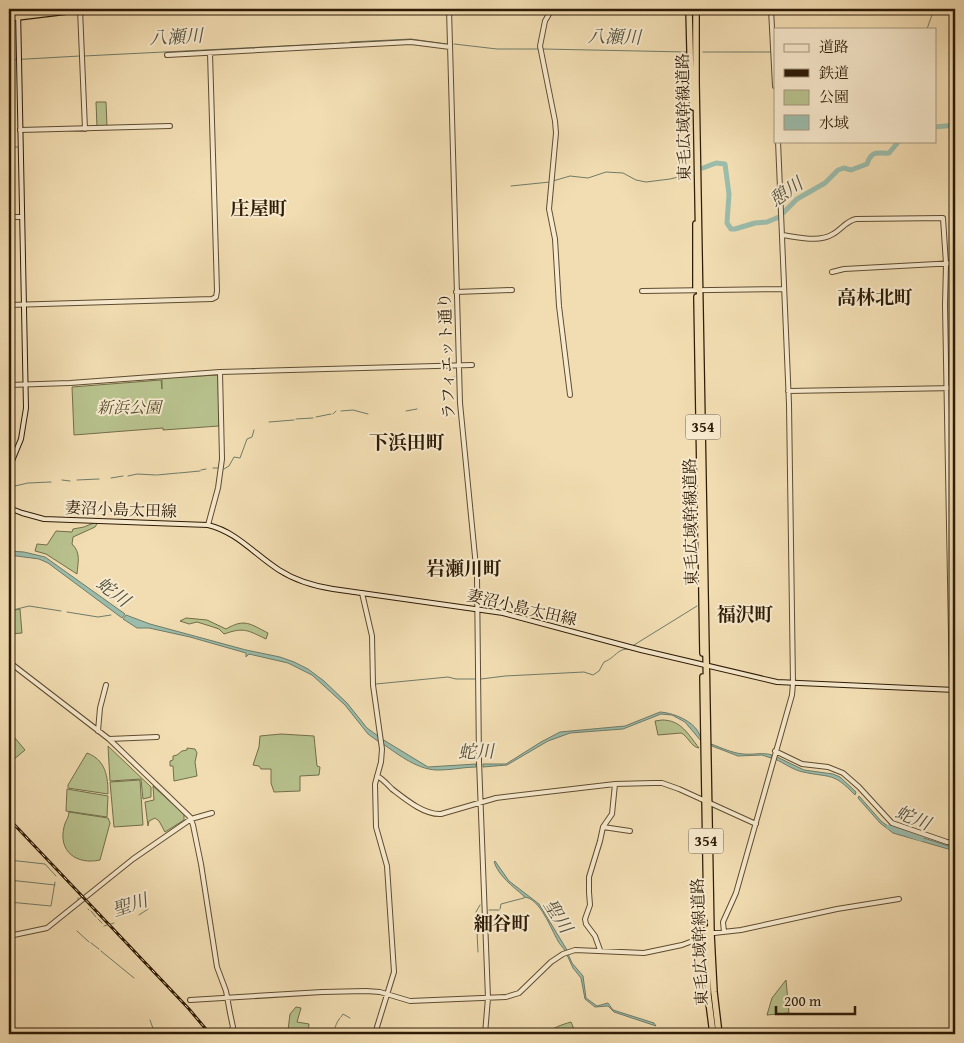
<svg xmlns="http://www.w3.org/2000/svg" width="964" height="1043" viewBox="0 0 964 1043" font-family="'Gentium Book Plus','Noto Serif JP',serif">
	<rect width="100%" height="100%" fill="#f2ddb2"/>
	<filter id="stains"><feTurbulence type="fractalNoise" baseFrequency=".004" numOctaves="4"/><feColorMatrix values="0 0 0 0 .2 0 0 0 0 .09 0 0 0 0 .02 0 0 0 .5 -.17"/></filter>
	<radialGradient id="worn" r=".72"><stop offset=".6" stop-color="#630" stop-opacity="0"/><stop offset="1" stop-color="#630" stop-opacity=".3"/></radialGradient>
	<!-- green -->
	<path fill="#b8c28e" stroke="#726e4a" d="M96,102H106L107,126L97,127Z
		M218,375L219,426L163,430V428L74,435L72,387L161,380L162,389V378Z
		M96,522L97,524L95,527L73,537L72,544C81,553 78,561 77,574L46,554L35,551L37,544L47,545L56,531L72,532L73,529L84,527Z
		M20,609L22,633L9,634V611Z
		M186,618L207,620L226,629C245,618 250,624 268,633L266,639C247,630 244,627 224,634L219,629L210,626L197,622L189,624L180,621Z
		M662,720C681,720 688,734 699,748C691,747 688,736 681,733L658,735L655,721Z
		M281,734L314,736L317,766L320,767L319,775L300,776V791L274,792L271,783V769H261L259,766L253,765L259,747L260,736Z
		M15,738L25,750L13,760L9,756V744Z
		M108,746L151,787V797L143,799L141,779L110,781Z
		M187,748L195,749L197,753L195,762L197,776L174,781L173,766H170V761L173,760V756L177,755L182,751L187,750Z
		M87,753C106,760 108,777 108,794L68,788V785Z
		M140,780L143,825L114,827L110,782Z
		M153,786L184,814V820L165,832L159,821L155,818L149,821L148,826L145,802L154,800Z
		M67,789L108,796L107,817L66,811Z
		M69,812L108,818L110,823L100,860C77,865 58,852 64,827C65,821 69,818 69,812Z
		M786,980L789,1013L767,1015L772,998Z
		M296,1007L301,1008L297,1022L309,1024L308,1033L288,1030L290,1014Z
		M571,1022L576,1034H546C554,1027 561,1025 571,1022Z"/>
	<!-- water -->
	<path fill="#9bbcab" stroke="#6f7c69" d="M9,551L24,552L45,557L125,614L122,618L48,563L39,559L9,555Z
		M126,615L150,624L246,650L280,657L294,662L308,669L324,681L347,703L367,728L378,736L379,742L368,734L345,705L312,675L288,663L249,654L246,657V653L190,637L149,628H137L123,619Z
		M660,712C675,713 700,723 701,741L685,722L672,715L661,714L623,729L570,733L548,741L507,765L483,767V764H506L541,742L560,732L625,726Z
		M382,739L428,767L476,764V767C464,767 452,770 440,770C419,771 399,755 383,744Z
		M711,744C722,748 732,753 743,754C754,755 762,752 772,755L771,758L762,755L738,756L712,746Z
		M775,756L804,770L833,774L840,777L856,792L855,795C833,772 831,778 803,772C793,770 784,763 775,759Z
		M859,796L881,821L889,827L955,848V851L893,833L880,823L858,798Z
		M495,861L509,881L539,904L567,950L565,951C563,947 560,945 558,941C551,929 540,898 524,897V896C512,886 499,876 494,862Z
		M568,954L572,963L583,976L586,998L597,1006L608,1003L613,1010L654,1023L656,1026L614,1012L608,1006L595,1007L585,999L581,978L573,968L567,955Z"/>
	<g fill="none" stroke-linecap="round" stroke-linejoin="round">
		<!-- stream -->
		<path stroke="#6f7c69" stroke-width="1" d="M927,29L934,9
			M350,42L411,39L446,44
			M454,44L497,49H539
			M543,49L686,52
			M703,52H775
			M84,56L344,43
			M9,60L80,56
			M935,125H936
			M9,147H18
			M553,181L570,176L588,178L606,172L623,173L636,180L646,182L670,179L687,175
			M511,186L550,182
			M447,382L454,377
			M341,411L353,410L368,414
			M406,411L417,409
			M333,414L336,411
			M316,417L331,414
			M296,419L313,418
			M269,422L294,420
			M213,468H219
			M224,469L229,466L234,457L240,458L247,439L252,437L254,430
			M201,470L206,469
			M179,473L200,471
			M157,475L178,473
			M128,476L137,474L156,475
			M111,478L123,476
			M62,480L70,481
			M77,480L99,479
			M9,485L15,486L28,483L51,482
			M9,611L29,606L61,611
			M67,612L98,617L111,615
			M634,645L697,606
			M481,679L505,676L584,672L593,675L599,671L604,662C617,657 618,646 632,650
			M376,684L448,677L456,679H477
			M9,839L13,830
			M9,860L45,864L56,876
			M9,880L55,885
			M78,899V898
			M9,902L51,906L55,882
			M88,909L89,910
			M500,909L501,904L524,898
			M489,910H499
			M91,911L96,917
			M139,915L148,909
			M98,919L102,923
			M104,926L114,923
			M77,931L89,942
			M91,943L99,949
			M101,951L134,978
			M478,952L476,912L480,905
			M341,1017L343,1014L350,1018
			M150,1020L155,1034
			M11,1029V1034
			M360,1030L374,1029
			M331,1034C336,1029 335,1024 340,1018"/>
		<!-- river -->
		<path stroke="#9bbcab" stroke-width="5" d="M935,127L955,125
			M703,168L716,163L725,164L729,194L727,223L731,229H735L755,223L767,222L779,217L797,199L825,183L838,170L844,168L851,170L867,164C872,149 878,154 889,153L899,141
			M687,175L690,173
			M889,827L921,839"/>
		<defs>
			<path id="tertiary" d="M80,9L85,129
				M449,9L460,403L477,577L479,761L488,998L485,1034
				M552,9L545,21L540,46L555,121L556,133L549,209L555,239L559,306L570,395
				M771,9L775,86
				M167,55L411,42L450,47
				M20,130L170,126
				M9,217H22
				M782,235C798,237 819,243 833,234C842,229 846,221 856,219L943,218L946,264L945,305L952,690L955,710
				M832,272L844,269L955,263
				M642,291L784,289
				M456,292L512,290
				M9,305L212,299L216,297L217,291L210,53
				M9,385L70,383L220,372L472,365
				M788,391L955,388
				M208,525L218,488L222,459L220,372
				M362,593L372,636L373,685L382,749L381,762L375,784L376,827L387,866L394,972L377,1027L376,1034
				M9,662L109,739L190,817L193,825L201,864L217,967L226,991L230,1013L233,1027L230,1032L226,1034
				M98,731L100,708L106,685
				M109,739L157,737
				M775,751L802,764L828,767L843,773L859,787L892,823L947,842L955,843
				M377,776C383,779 387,784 392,789C405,799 424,815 441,814L496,798L615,784L653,783H662L679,789L756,824
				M603,827L630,831
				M724,932L723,922L736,893L792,695L793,683L789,404L778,141
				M9,936L47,928L133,859L191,819L212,813
				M600,950L595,936L586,924L585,919L590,905L589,892V877L600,841L603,827L612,814L615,784
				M190,1000L322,992L366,991L380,992L410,1001L506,997L519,993L551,962L563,954L575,950L644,953L682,945L714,933L741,930L837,909L899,899"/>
			<path id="secondary" d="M9,468L21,439L26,408L18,9
				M9,508L22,513L44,519L208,525C237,532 254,554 279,570C296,581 314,586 333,589L503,613L641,650L777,682L955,690"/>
			<path id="trunk" d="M689,9L691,89L693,107
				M696,9V83L711,934L714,992L719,1034
				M9,18L83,9
				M696,224V288
				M697,297L703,653
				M703,677L707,917
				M707,929L708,995L713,1034"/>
		</defs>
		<!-- tertiary casing -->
		<use href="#tertiary" stroke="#5e4c31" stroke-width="6"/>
		<!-- secondary casing -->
		<use href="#secondary" stroke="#2d1b06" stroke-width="6"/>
		<!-- trunk casing -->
		<use href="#trunk" stroke="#2d1b06" stroke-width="8"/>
		<!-- tertiary -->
		<use href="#tertiary" stroke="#f7e9cd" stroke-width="4"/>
		<!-- secondary -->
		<use href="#secondary" stroke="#f7e9cd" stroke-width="4"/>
		<!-- trunk -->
		<use href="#trunk" stroke="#f2ddb2" stroke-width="5.5"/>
		<defs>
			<path id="rail" d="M9,819L189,1009L210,1034"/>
		</defs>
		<!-- rail casing -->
		<use href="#rail" stroke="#2d1b06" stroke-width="3"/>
		<!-- rail -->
		<use href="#rail" stroke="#f7e9cd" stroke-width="1" stroke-dasharray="4" stroke-linecap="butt"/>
	</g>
	<g text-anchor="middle" stroke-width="4" stroke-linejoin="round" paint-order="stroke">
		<!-- shield labels -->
		<g fill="#f7e9cd" stroke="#6a5942" stroke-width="1">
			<rect x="685.5" y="414.5" width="35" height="25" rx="4"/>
			<rect x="688.5" y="828.5" width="35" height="25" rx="4"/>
		</g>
		<g font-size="15" font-weight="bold" fill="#2d1b06">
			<text x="703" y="432">354</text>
			<text x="706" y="846">354</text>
		</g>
		<!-- street labels -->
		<g font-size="16" fill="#2d1b06" stroke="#f7e9cd">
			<text transform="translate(683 117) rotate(-91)" y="6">東毛広域幹線道路</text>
			<text transform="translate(446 356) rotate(-92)" y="6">ラフィエット通り</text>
			<text transform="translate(121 509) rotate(2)" y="6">妻沼小島太田線</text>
			<text transform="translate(690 522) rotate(-91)" y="6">東毛広域幹線道路</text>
			<text transform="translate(522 607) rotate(13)" y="6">妻沼小島太田線</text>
			<text transform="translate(699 942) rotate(-92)" y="6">東毛広域幹線道路</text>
		</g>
		<!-- park labels -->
		<g font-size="16" font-style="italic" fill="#574d2f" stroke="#f7e9cd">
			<text x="129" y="413">新浜公園</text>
		</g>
		<!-- water labels -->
		<g font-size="18" font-style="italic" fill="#545340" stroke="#f7e9cd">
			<text transform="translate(176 37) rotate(-3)" y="6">八瀬川</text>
			<text transform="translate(614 37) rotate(1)" y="6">八瀬川</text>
			<text transform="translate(786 192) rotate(-35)" y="6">憩川</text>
			<text transform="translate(113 592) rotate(37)" y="6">蛇川</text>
			<text transform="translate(476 752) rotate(-2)" y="6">蛇川</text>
			<text transform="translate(913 818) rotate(22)" y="6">蛇川</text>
			<text transform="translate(130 905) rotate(-18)" y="6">聖川</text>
			<text transform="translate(558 916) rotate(58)" y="6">聖川</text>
		</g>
		<!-- quarter labels -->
		<g font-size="19" font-weight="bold" fill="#2d1b06" stroke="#f7e9cd">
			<text x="259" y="215">庄屋町</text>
			<text x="875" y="304">高林北町</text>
			<text x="407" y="449">下浜田町</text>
			<text x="464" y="575">岩瀬川町</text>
			<text x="745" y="621">福沢町</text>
			<text x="502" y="930">細谷町</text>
		</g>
	</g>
	<!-- margin -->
	<rect width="964" height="1043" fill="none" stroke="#f2ddb2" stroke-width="30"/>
	<rect x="10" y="10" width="944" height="1023" fill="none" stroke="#2d1b06" stroke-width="2.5"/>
	<rect x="15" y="15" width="934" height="1013" fill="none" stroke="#2d1b06"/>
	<!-- legend -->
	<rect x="774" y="28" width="162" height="115" fill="#f7e9cd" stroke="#a6977d"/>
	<rect x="784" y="44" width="25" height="8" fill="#f7e9cd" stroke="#a6977d"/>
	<text x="819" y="52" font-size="15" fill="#2d1b06">道路</text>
	<rect x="784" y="69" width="25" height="8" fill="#2d1b06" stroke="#a6977d"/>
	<text x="819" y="78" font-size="15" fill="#2d1b06">鉄道</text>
	<rect x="784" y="90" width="25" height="15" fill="#b8c28e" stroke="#a6977d"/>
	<text x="819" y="102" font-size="15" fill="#2d1b06">公園</text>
	<rect x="784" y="115" width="25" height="15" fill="#9bbcab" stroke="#a6977d"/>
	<text x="819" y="128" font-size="15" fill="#2d1b06">水域</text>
	<!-- scale -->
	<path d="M776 1006v8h79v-8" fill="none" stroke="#2d1b06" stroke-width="2.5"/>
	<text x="784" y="1006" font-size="15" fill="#2d1b06" stroke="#f7e9cd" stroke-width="4" paint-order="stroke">200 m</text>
	<rect width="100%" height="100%" filter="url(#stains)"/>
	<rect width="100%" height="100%" fill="url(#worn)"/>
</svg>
